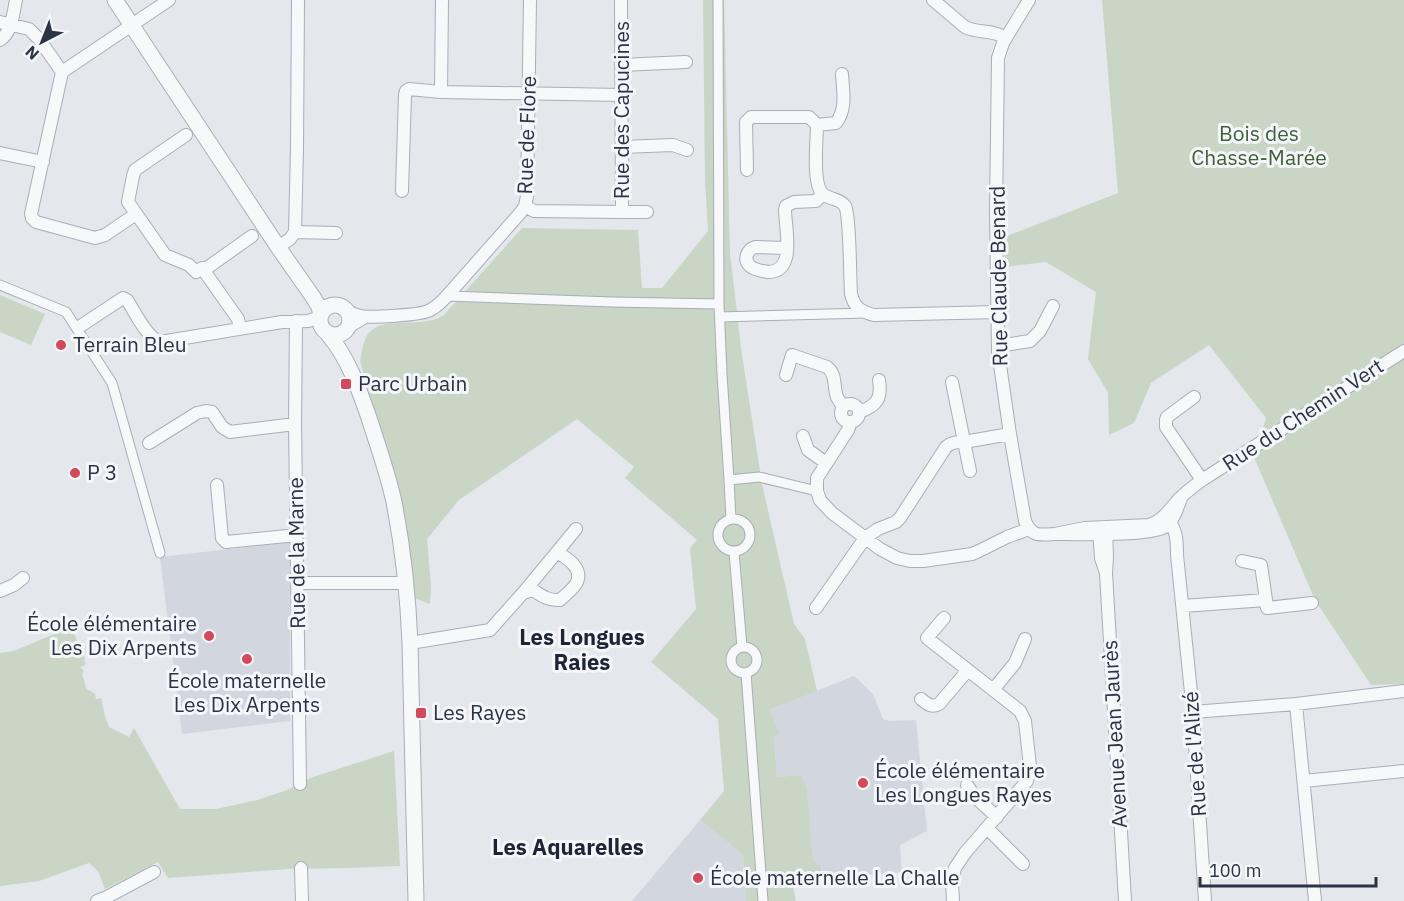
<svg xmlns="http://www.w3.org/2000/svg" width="1404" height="901" viewBox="0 0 1404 901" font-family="'IBM Plex Sans',sans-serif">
	<rect width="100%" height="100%" fill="#e4e7ec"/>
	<!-- built -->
	<path fill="#d2d6de" d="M290,542V721L182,734L160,557Z
		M854,676L873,694L883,719L889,721L916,720L927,831L900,845L902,872L822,878L821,866L813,860L807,788L800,775L777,777L774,736L779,734L769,710Z
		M700,820L743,855L746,901H632Z"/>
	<!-- green -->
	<path fill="#c9d6c5" d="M703,0H724L730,254L742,355L762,484L794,624L805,639L817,691L769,710L780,734L774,736L777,777L801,775L807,788L813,860L821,866V878L792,881L796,901H746L743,855L700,820L724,791L718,719L651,662L696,609L690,548L697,540L625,478L634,467L577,419L459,500L427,539L431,586L430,604L414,598L403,507L360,361C362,352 363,341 368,334C384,314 422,330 444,315L522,228L638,230L642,288H662L708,231L705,180Z
		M1102,0H1404V684L1371,685L1315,600L1254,457L1266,418L1209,345L1151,383L1134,423L1109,435L1108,393L1088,359L1096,292L1046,262L1004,267L1007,236L1118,193Z
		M0,295L45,314L31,345L0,332Z
		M71,627L85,659L84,661L86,663L85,665L80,667L84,671L82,674L87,690H89L95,694L96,699L101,698L105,716L109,727L129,737L134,728L180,809H216L257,800L287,790L313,777L394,751L400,866L347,868L289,869L168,878L158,862L105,889L98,871L89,863L39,881L0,886V653L14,651Z"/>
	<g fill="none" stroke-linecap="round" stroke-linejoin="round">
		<defs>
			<path id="pedestrian" d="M718,0L719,304L722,374L729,480
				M0,285L66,312L112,383L160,553
				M447,296L612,302L719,304
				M720,317L866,313
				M731,519L729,480L759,477L817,491
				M718 535a16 16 0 1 1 32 0a16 16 0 1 1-32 0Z
				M734,552L742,647
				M731 660a13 13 0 1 1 26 0a13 13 0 1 1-26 0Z
				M746,673L763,901"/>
			<path id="minor" d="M442,0L441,92L622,95
				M933,0L965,27C980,34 991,29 1006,38
				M1029,0L1003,43L998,58L996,211L998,351L1010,434L1025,521C1032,537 1039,535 1055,534
				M0,22L29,29L39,39L62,72
				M0,40C12,32 13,14 16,0
				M621,65L686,62
				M842,74C843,91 847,109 836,123L817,125C817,141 812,182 822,193C828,200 840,198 845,206C850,215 850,279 851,294C854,307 861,312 874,315L998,312
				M186,135L135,170L133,176L128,202L165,255L189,265L196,272L202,268L238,319L240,328
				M622,147L673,145L687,150
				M0,153L43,162
				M747,170L746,122L751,117H809L817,125
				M402,191L405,95L406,91L409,89L441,92
				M525,206L534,211L622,212L621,0
				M622,212H647
				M136,214L105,235L95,238L36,222L32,218L31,214L62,72L169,0
				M295,232L336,233
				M278,247L290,239L295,232L297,148L298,0
				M787,248L755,247C747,250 743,259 750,266C754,270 762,271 768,272C797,272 785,228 785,210L786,206L794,202L816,201L823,194
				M204,270L252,236
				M343,309C349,312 355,315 361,316C370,318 420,315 428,311C436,308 441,302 447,296L521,212L525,206L527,196L530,0
				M296,321L295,424L300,784
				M82,325L123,298L127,300C135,312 147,338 160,342L282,322L308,321L321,317
				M348,327L365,317
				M998,346L1030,341L1040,331L1053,306
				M786,375L792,355L827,367C837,375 833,386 837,397C838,400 842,404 843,407
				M952,382L970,471
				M1194,397L1167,417L1166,420V427L1202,480
				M841 413a9 9 0 1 1 18 0a9 9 0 1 1-18 0Z
				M860,412C877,405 882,399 879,380
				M851,422L848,430L817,478V491L820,500L832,513L880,549L897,558L910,561H923L972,554L979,551L1007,537L1029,529
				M803,436L808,450L826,463
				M149,443L197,413L206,411L212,412L222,427L230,432L295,424
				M217,485L222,538L226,542L297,535
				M1182,496C1178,505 1175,518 1168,525C1156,537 1074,534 1055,534L1085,528L1149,525C1163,521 1169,510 1179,499C1186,492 1194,486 1202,480L1404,351
				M1165,517C1177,528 1177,540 1177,555L1193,712L1205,901
				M1099,528L1101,558L1106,573L1107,558L1106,527
				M557,552L576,529
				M1242,561L1261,565L1266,600
				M1106,573L1125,901
				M297,583H407
				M0,591L14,585L23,578
				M1183,606L1266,600L1267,608L1312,603
				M816,608L865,538L878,529L896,522L900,518L946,447C952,442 957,442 964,442L1010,434
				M944,618L927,638L1020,711L1025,721L1030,766L1027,781L965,853L955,868L952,882L953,901
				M410,643L490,630L523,593L533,590C542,596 549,601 560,600C565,595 574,589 577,582C583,568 567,558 557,552L523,593
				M993,690L1015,663L1025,639
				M921,699C927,704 932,708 939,704L968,670
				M1296,704L1315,901
				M1193,712L1296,704L1404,691
				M1304,781L1404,771
				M967,785L975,797L997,817
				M987,828L1023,864
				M301,868L302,901
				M97,901L107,897L154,872"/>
			<path id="tertiary" d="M115,0L278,247L313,297L319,307L321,315
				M320 320a15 15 0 1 1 30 0a15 15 0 1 1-30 0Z
				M327,333C348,357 359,389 369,418C378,446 388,474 394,502C403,548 408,595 410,643L416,901"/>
		</defs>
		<!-- pedestrian casing -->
		<use href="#pedestrian" stroke="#a9aeb7" stroke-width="11"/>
		<!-- minor casing -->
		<use href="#minor" stroke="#a9aeb7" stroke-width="14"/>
		<!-- tertiary casing -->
		<use href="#tertiary" stroke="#a9aeb7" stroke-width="17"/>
		<!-- pedestrian -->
		<use href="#pedestrian" stroke="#f7f8fa" stroke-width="9"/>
		<!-- minor -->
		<use href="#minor" stroke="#f7f8fa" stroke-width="12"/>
		<!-- tertiary -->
		<use href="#tertiary" stroke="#f7f8fa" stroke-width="15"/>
	</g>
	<!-- markers -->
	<g fill="#d1495b" stroke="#f4f6f9" stroke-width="2">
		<circle cx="61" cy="345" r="6"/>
		<rect x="340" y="378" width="12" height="12" rx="3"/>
		<circle cx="75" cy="473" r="6"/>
		<circle cx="209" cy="636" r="6"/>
		<circle cx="247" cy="659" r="6"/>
		<rect x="415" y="707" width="12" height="12" rx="3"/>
		<circle cx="863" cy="783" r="6"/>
		<circle cx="698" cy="878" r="6"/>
	</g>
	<g text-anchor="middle" stroke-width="6" stroke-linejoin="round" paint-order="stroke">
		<!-- street labels -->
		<g font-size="21" fill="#2b3445" stroke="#f4f6f9">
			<text transform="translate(622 110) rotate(-90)" y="7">Rue des Capucines</text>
			<text transform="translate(527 135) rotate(-88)" y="7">Rue de Flore</text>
			<text transform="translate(999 276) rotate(-91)" y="7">Rue Claude Benard</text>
			<text transform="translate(1303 415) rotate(-33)" y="7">Rue du Chemin Vert</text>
			<text transform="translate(297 553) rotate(-91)" y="7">Rue de la Marne</text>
			<text transform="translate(1115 734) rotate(-93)" y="7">Avenue Jean Jaurès</text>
			<text transform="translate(1195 754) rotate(-94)" y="7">Rue de l'Alizé</text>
		</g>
		<!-- park labels -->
		<g font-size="21" fill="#3f6138" stroke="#f4f6f9">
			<text x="1259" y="141">Bois des<tspan x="1259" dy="24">Chasse-Marée</tspan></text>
		</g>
		<!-- poi labels -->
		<g font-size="21" fill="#2b3445" stroke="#f4f6f9" text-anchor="start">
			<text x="73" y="352">Terrain Bleu</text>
			<text x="358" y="391">Parc Urbain</text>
			<text x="87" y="480">P 3</text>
			<text x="197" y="631" text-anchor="end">École élémentaire<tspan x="197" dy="24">Les Dix Arpents</tspan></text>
			<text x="247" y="688" text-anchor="middle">École maternelle<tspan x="247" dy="24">Les Dix Arpents</tspan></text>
			<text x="433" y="720">Les Rayes</text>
			<text x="875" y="778">École élémentaire<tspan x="875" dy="24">Les Longues Rayes</tspan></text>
			<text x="710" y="885">École maternelle La Challe</text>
		</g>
		<!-- neighbourhood labels -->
		<g font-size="22" font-weight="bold" fill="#1d2536" stroke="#f4f6f9">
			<text x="582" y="645">Les Longues<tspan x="582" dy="25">Raies</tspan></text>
			<text x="568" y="855">Les Aquarelles</text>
		</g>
	</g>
	<!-- north arrow -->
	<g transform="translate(42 42) rotate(222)" stroke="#f4f6f9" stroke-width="4.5" paint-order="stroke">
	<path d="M0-4.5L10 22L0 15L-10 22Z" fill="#2b3445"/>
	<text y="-9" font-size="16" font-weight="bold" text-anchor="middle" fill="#2b3445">N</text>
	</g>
	<!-- scale -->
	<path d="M1200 877v9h176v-9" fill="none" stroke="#2b3445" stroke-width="3"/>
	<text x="1209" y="877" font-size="18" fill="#2b3445" stroke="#f4f6f9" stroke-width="4.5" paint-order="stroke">100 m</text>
</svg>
